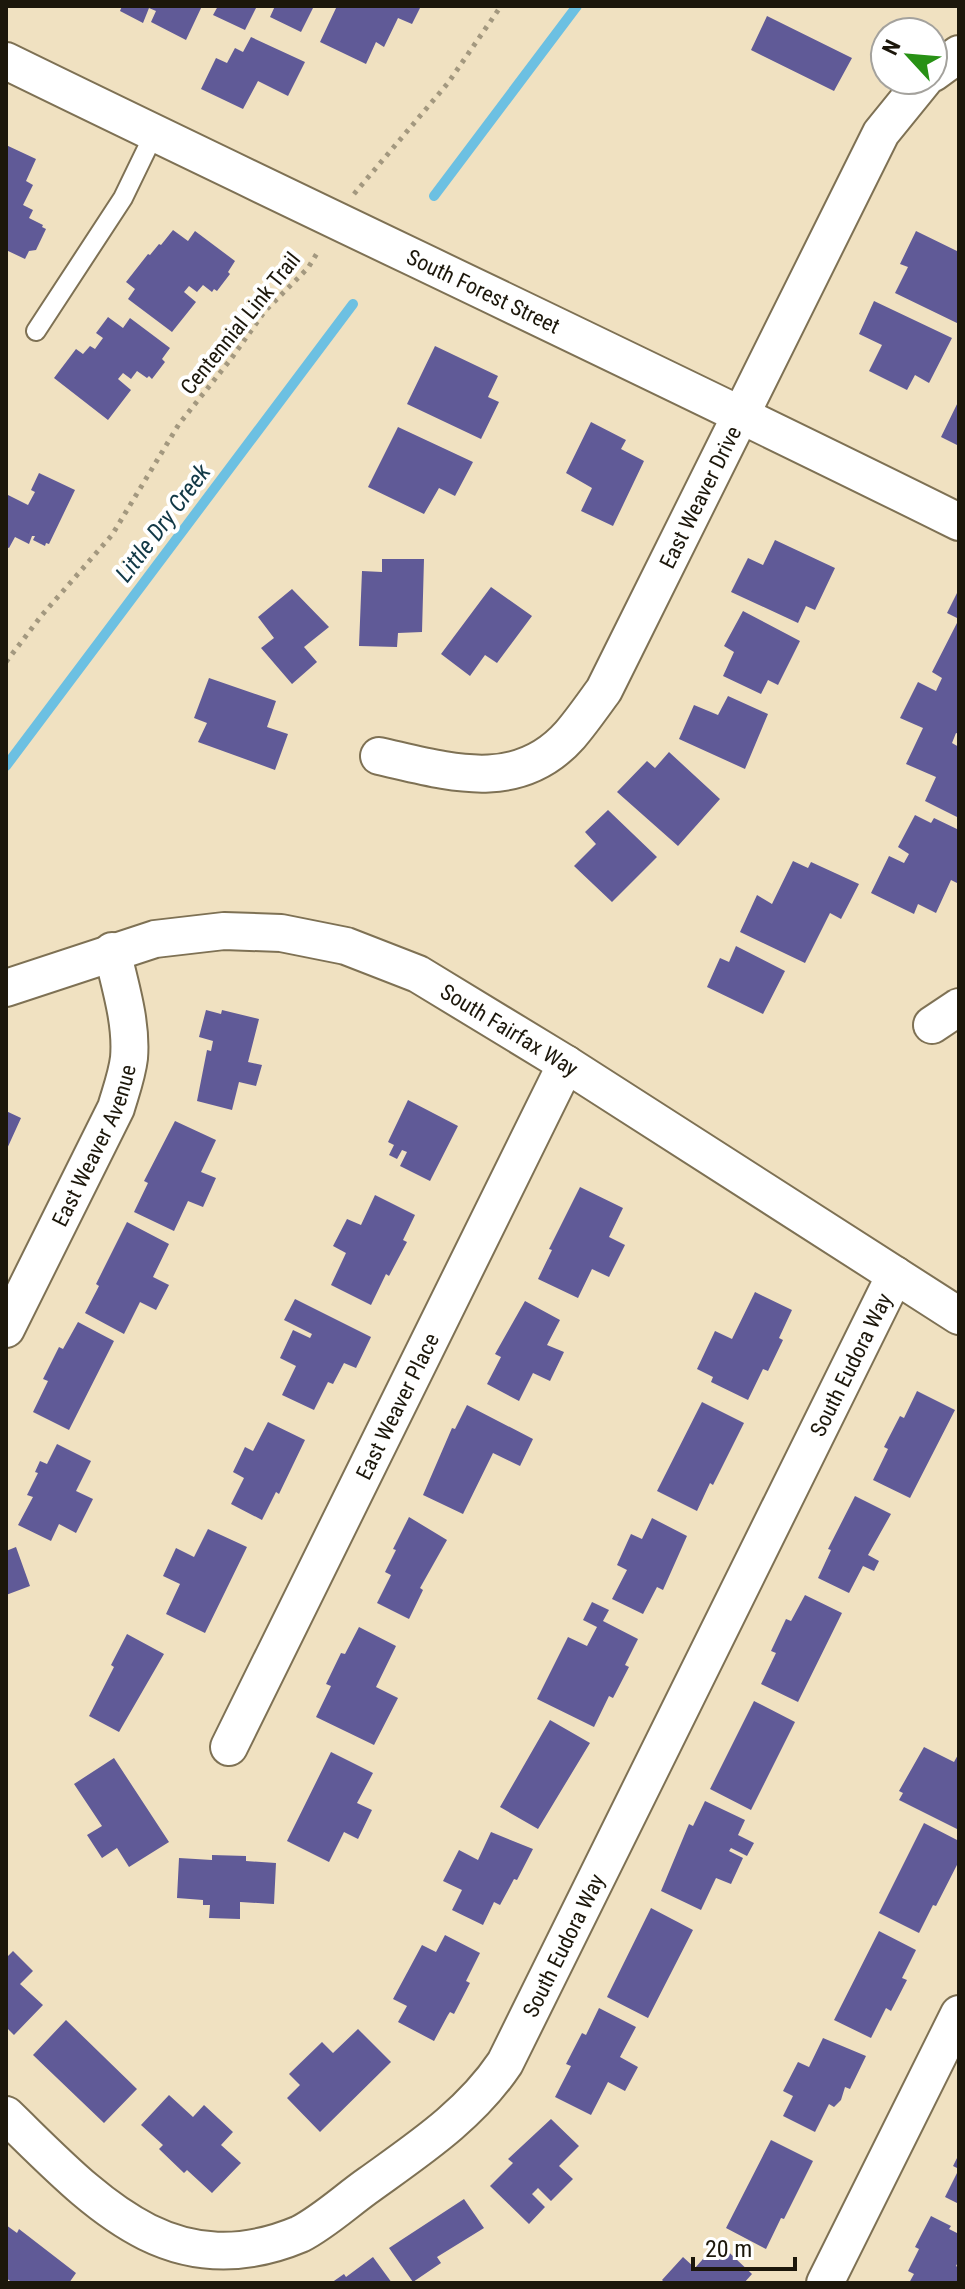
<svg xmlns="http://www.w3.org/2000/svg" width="965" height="2289" viewBox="0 0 965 2289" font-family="'Roboto Condensed',sans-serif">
	<rect width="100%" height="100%" fill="#f0e1c1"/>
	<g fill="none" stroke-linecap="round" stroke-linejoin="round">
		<!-- stream -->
		<path stroke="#6cc0e2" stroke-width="10" d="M434,196L577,6
			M6,766L353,304"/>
	</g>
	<!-- building -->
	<path fill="#605a97" d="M122,6H202L186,40L151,22L156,11L149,8L143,23L120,11Z
		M218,6H257L245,30L213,15Z
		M275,6H314L301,32L270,17Z
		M337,6H421L412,24L398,18L384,47L376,42L366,64L320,42Z
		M767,16L852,58L834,91L751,50Z
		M251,37L305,62L288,96L258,81L243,109L201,89L216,58L227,63L235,48L243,52Z
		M6,145L36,159L26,181L33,185L23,205L33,210L29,218L43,225L42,227L46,229L36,250L29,251L25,259L6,250Z
		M173,230L188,241L195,231L235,261L228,272L230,274L217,291L214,289L212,292L203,285L197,292L189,286L184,292L196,302L172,332L128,299L135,289L126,282L148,254L150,255L159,244L161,245Z
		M916,231L959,252V324L895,293L908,267L900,264Z
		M874,301L952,338L929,383L915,375L907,390L869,371L882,345L859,334Z
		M108,317L123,328L130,318L170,348L162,359L165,362L152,379L149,376L147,378L137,371L131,379L123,373L118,379L131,390L108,420L54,378L76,349L83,354L90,346L95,349L103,338L96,333Z
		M435,346L498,376L488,397L499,402L481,439L407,404Z
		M959,400V446L941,437Z
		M591,422L626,440L621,449L644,461L613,526L581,511L592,488L566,473Z
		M398,427L473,462L455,496L439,488L424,514L368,487Z
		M39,473L75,490L49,544L46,543L45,546L33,540L35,536H32L29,544L15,537L9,548L6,547V494L28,505L35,492L31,490Z
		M775,540L835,568L815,610L806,606L798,623L731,592L748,558L763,565Z
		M382,559H424L422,632L398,633L397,647L359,646L362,571L382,572Z
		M491,587L532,616L497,663L485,655L470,676L441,654Z
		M292,589L329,627L304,647L317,662L292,684L261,648L274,638L258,617Z
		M959,589V619L947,613Z
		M743,611L800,641L778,685L768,680L761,694L723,676L734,652L724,646Z
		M959,619V734L956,733L952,743L959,747V818L925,801L936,777L906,764L923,728L900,718L918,682L936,691L942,678L932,672Z
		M209,678L276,701L267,727L288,734L275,770L198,742L207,723L194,718Z
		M728,696L768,714L745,769L679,739L694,705L718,715Z
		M669,752L720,799L678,846L617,792L647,761L655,768Z
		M608,810L657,857L612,902L574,866L596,844L585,832Z
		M915,815L931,823L934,818L959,830V884L951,880L936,913L918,904L914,914L871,893L889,856L904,863L909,854L898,847Z
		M793,861L808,868L811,862L859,884L841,919L830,913L805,963L740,932L757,895L772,904Z
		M736,946L785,971L763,1014L707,987L720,958L729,962Z
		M206,1010L221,1014L222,1010L259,1019L248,1062L262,1065L256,1086L239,1082L232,1110L197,1101L207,1050L211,1051L213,1041L199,1037Z
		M408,1100L458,1126L430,1181L400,1166L407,1152L402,1150L397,1159L389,1155L394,1145L388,1142Z
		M6,1111L21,1118L6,1151Z
		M175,1121L216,1140L201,1172L216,1178L203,1207L188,1201L174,1231L134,1212L148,1183L144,1181Z
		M580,1187L623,1208L609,1237L625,1245L609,1277L592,1269L578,1298L538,1279L552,1250L549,1249Z
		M375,1195L415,1215L403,1240L407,1242L389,1276L386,1274L371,1305L331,1285L346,1253L333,1246L347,1219L361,1225Z
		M127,1222L169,1244L153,1277L169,1285L156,1310L140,1302L124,1334L85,1313L99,1286L96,1284Z
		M755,1292L792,1310L779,1338L783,1340L768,1371L763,1369L748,1400L711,1382L713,1377L697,1369L715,1331L732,1339Z
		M295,1299L371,1337L356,1368L344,1363L333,1384L328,1382L314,1410L282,1395L296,1366L280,1358L293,1330L310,1338L312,1334L284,1320Z
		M525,1301L560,1320L547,1345L564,1352L550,1381L533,1373L519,1401L487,1384L501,1357L495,1354Z
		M78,1322L114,1341L69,1430L33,1412L48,1381L43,1379L59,1347L63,1349Z
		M917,1391L955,1410L910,1498L873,1480L888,1449L884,1447L900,1416L904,1418Z
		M702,1402L744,1423L713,1485L710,1483L697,1511L657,1491Z
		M467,1405L533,1439L520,1466L493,1453L463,1514L423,1495L452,1428L455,1429Z
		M268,1422L305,1440L279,1494L276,1492L262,1520L231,1504L244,1478L233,1472L245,1447L253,1451Z
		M57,1444L91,1461L76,1491L93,1499L76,1533L59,1524L51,1541L18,1525L33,1497L27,1495L38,1473L35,1472L40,1461L47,1464Z
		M855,1496L891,1514L868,1555L879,1561L874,1571L863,1566L849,1593L818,1578L831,1550L828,1549Z
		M409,1517L447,1540L420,1588L423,1590L409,1619L377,1603L391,1575L385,1572L396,1550L393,1549Z
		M652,1518L687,1536L663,1590L657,1587L643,1614L612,1599L627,1570L617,1565L631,1534L642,1539Z
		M208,1529L247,1547L205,1633L166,1614L180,1584L163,1576L176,1548L194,1557Z
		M16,1547L30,1586L6,1595V1551Z
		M805,1595L842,1613L798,1702L761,1684L776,1653L771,1651L786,1619L791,1621Z
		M592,1602L609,1610L603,1621L638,1639L625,1665L629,1667L613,1698L609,1696L594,1727L537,1699L568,1637L587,1646L597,1627L583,1620Z
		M359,1627L396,1646L376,1687L398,1698L374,1745L316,1717L331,1686L326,1684L341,1653L345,1654Z
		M127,1634L164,1654L119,1732L89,1716L114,1667L111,1665Z
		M754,1701L795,1722L751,1810L710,1789Z
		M550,1720L590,1743L538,1829L500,1807Z
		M924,1747L954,1762L959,1753V1830L899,1800L903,1793L899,1791Z
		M331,1752L373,1773L357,1803L372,1810L358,1839L344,1832L329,1862L287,1841Z
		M114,1758L169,1842L129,1867L117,1848L102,1858L87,1835L102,1826L74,1784Z
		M705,1801L745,1820L738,1835L754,1843L747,1856L731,1848L729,1851L743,1858L731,1884L716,1878L701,1910L661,1891L689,1824L693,1826Z
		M924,1823L959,1841V1861L936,1906L933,1905L919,1933L879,1913Z
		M491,1832L533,1849L517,1880L514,1879L500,1905L494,1902L483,1925L452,1910L462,1890L443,1881L459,1850L478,1860Z
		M212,1855L246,1856V1861L276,1863L274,1904L240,1902V1919L209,1918L210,1905H203V1900L177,1898L179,1858L212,1860Z
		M651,1908L693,1930L648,2018L607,1997Z
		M879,1931L916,1950L902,1978L907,1980L891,2011L886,2008L871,2038L834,2020Z
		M445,1935L480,1953L466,1981L470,1983L454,2014L450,2012L448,2015L434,2041L398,2022L407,2006L393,1999L422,1945L436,1952Z
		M13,1951L33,1971L20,1984L43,2005L14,2035L6,2027V1958Z
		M599,2008L636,2027L620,2057L638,2067L625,2091L608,2082L591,2115L555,2097L571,2066L566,2064L582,2033L586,2035Z
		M66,2020L137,2089L104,2123L33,2055Z
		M358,2029L391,2062L320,2132L287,2098L300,2085L289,2074L322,2042L333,2053Z
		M823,2038L866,2056L850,2089L845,2087L841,2100L834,2107L829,2104L815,2132L783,2116L793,2096L783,2091L798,2062L809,2067Z
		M169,2095L193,2117L204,2105L233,2132L221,2145L241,2163L212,2193L187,2170L184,2173L159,2149L163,2145L141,2125Z
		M551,2119L579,2146L559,2166L573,2179L551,2201L538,2188L532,2194L545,2207L529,2224L490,2186L513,2163L508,2159Z
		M771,2140L813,2161L784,2219L781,2218L766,2249L726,2228Z
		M959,2154V2204L945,2197L959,2169L953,2166Z
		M464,2199L484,2228L437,2257L441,2263L413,2282L389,2248Z
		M931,2216L951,2226L949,2229L959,2234V2260L956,2266L959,2268V2283H909L914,2274L908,2271L919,2249L915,2247Z
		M6,2225L17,2233L19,2229L76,2273L69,2283H13L6,2278Z
		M718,2242L752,2274L744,2283H665L662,2280L683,2257L695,2268Z
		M373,2257L392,2283H331L344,2274L346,2277Z"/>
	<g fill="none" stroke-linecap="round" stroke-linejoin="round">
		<defs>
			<path id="lane" d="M36,331L123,198L154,134"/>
			<g id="street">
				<path id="s1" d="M6,61C323,216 643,365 959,522"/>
				<path d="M933,73L959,54"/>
				<path id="s2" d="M379,756C446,771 517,795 570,735C582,721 593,705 604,690L881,133L924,80"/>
				<path id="s3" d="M6,988L155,939L224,931L281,933L346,946L418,974L566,1064L959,1316"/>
				<path d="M932,1025L959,1007"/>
				<path id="s4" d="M6,1329L116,1108C121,1091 127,1075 129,1058C132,1023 120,985 112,951"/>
				<path id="s5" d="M229,1747L566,1064"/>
				<path id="s6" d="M6,2115C92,2198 169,2289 300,2234C325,2221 347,2200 370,2184C420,2148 470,2115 505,2063L895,1275"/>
				<path d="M825,2283L959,2014"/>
			</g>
		</defs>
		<!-- lane casing -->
		<use href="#lane" stroke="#7e7154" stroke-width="22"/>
		<!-- street casing -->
		<use href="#street" stroke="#7e7154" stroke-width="40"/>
		<!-- path -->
		<path stroke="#a3987f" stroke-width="5" stroke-dasharray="4 6" stroke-linecap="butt" d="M354,194L448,83L501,6
			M6,662L42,615L112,535L179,424L231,359L265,311L308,268L319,250"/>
		<!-- lane -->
		<use href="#lane" stroke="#fff" stroke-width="18"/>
		<!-- street -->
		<use href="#street" stroke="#fff" stroke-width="36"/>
	</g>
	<g text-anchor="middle" stroke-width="8" stroke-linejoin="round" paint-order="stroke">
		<!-- street labels -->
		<g font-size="22" fill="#1c170b" stroke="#fff">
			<text dy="8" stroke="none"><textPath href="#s1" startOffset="530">South Forest Street</textPath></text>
			<text transform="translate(240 323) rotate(-51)" y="8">Centennial Link Trail</text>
			<text dy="8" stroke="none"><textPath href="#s2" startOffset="476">East Weaver Drive</textPath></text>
			<text dy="8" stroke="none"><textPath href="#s3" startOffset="534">South Fairfax Way</textPath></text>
			<text dy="8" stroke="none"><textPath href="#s4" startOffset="204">East Weaver Avenue</textPath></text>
			<text dy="8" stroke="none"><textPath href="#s6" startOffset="1390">South Eudora Way</textPath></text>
			<text dy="8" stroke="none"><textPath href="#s5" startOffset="380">East Weaver Place</textPath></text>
			<text dy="8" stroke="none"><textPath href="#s6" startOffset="742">South Eudora Way</textPath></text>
		</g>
		<!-- water labels -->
		<g font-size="24" font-style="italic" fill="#113846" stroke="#fff">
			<text transform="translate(163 523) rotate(-53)" y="8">Little Dry Creek</text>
		</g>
	</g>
	<!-- border -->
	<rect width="965" height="2289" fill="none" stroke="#1c170b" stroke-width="16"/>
	<!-- north arrow -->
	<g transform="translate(909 56) rotate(296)"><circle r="38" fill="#ffffff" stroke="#a4a29d" stroke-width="2"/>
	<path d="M0-6L14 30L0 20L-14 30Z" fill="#289115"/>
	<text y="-12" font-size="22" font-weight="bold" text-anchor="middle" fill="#1c170b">N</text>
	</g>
	<!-- scale -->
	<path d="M693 2257v12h102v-12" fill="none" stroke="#1c170b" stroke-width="4"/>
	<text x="705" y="2257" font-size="24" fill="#1c170b" stroke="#ffffff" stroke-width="6" paint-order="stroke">20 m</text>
</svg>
